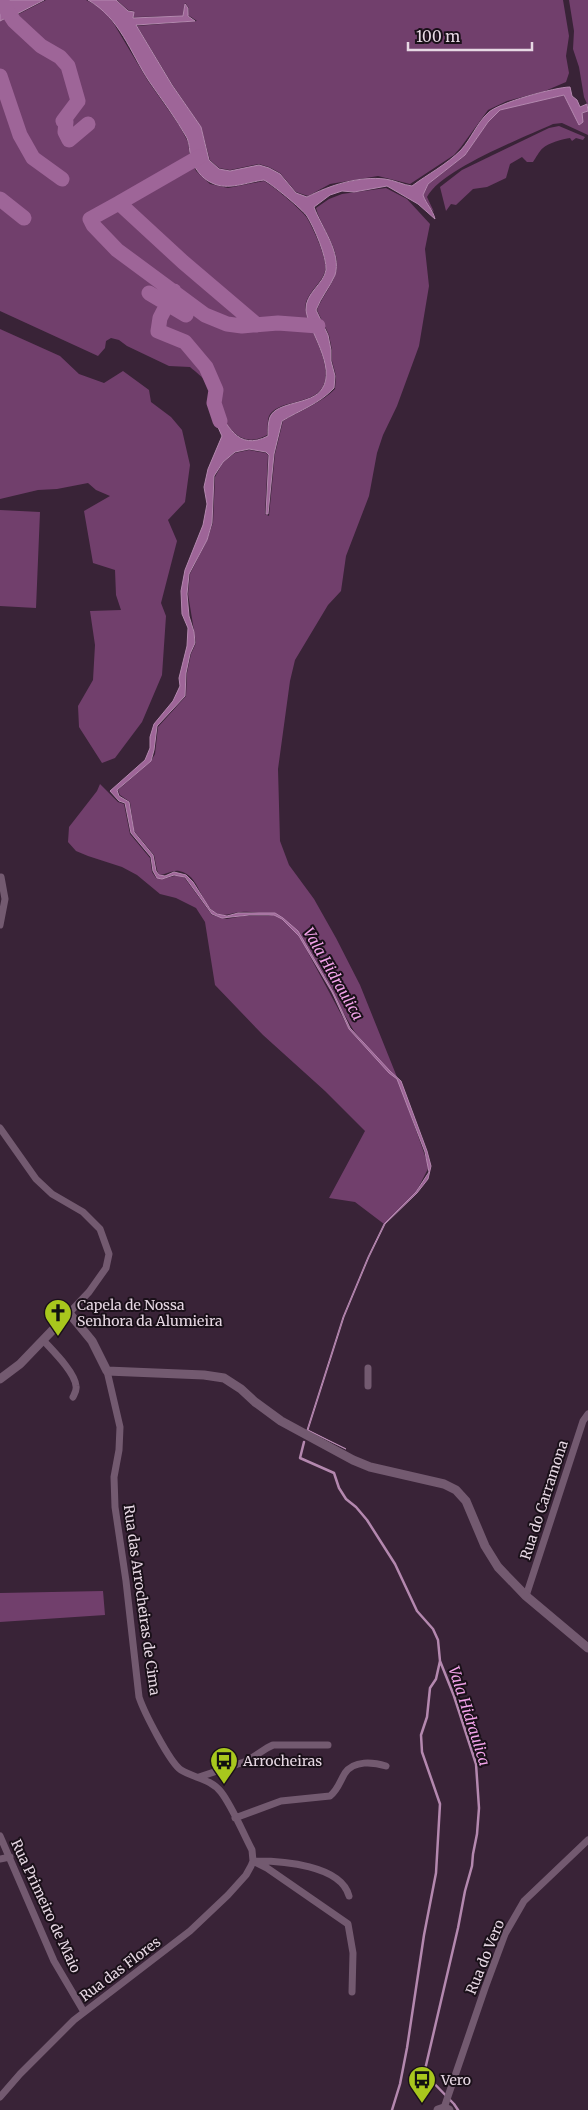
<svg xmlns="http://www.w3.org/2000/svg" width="588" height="2110" viewBox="0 0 588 2110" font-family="Merriweather,serif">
	<rect width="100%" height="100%" fill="#392337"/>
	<!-- green -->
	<path fill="#713f6c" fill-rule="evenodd" d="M46,0H86L102,8L114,24L148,81L179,125L188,142L190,157L196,171L210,184L228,188L264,181C272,185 302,210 307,218C313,228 328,260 325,271C321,286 302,295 306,312C310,333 335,367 322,388C311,405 277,400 269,416C267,421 268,430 267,435C231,455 218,406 206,383C203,377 196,372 190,367L169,366L127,346L119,340L111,338L106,341L105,348L98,356L0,311V21L6,19L14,22L13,17Z
		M117,0H563L569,36L566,56L569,73L566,82L545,91L507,101L488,110L461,147L454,155L410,184L378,176L330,184L308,196L296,192L280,173L269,167L259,164L230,170L219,168L210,160L201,127L172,84L137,26L197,21L188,15L189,8L185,3L183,16L134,17V11L128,10Z
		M569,0H588V106L584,97L579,67L573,49L574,31Z
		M564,95L571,107L582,113L588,111V135L562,123L553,124C523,138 442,169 427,197L434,212L426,204L423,195L428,184L465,155L488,122L500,110Z
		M559,126L585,137L583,140L576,138L572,141L570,138C563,139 548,143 543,148C539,151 536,158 533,162H527L522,157L510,164L506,178L487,187L473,189L456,205L451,204L446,211L440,187L462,170L549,128Z
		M386,188L407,199L430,224L425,249L429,286L419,346L397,406L383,435L377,453L369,496L346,556L341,591L328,605L295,660L290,681L278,769L280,841L289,865L314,899L336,938L360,985L399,1082L429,1167L416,1192L384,1224L355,1202L329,1198L365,1131L325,1091L263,1035L215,985L205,922L196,908L176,898L160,894L137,875L122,867L88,856L76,851L68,842L69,827L97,791L100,784L118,802L124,804L130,834L150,858L152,872L156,878C166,881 174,873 184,877L212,915L227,919L243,916H272C263,913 251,911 241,912C233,912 226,917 218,914C200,906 200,874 179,871C172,870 166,875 159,875L157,870L154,855L134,831L130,802L120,795L118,790L151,761L155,754L158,727L186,696L187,673L191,654L196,643L188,594L190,574L207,540L213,523L215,477L223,462L235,453L249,450L266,453L268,455L265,514L269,516L275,454L283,421C301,410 320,404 335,389L336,376L332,361V350L329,335L317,310C322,297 331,287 335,275C344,253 321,229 316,208L329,199L342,194ZM306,949L354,1031L379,1061L349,1029Z
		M0,329L60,356L79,374L104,383L123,371L149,390L151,402L171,417L182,430L190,465L185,502L168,520L177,541L161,603L166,616L162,675L142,722L115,758L102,763L79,727L78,706L93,680L95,645L90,611L121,610L116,595L115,570L93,563L84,511L110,496L96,490L88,483L57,489L38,490L0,499Z
		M0,510L40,512L36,608L0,606Z
		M103,1591L105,1615L0,1622V1593Z"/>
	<!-- water -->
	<path fill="#9e6598" stroke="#b488af" d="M0,0H44L13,16L14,21L6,18L0,21Z
		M88,0H116L128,11L134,12L133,18L183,16L185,4L188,8V16L195,21L136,25L172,85L201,127L209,160L219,169L230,171L259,165L269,168L280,174L296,193L307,197C330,185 359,176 385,179C394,180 403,185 412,186C428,174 446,165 461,150C471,139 477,123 488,113C497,103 556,87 570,87L572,96L577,100L580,107L587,104L588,111L582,113L583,122L579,125L564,95L500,110L488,122L465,155L428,184L423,195C426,204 433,210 435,219L418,204L387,186L354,192L342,191L330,195L314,207C321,227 342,253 335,275C330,287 321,297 316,310L328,335L331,350V361L335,376L334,388C319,404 300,410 282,421L274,454L268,514H266L269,455L266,452L249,449L235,452L223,462L214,476L212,523L207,540L189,574L187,594L189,616L194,632L195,643L190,654L186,673L185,696L157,726L154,750L151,761L117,790L119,796L129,802L134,832L153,855L156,871L159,875L165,876L174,872L186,875L193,882L210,909L217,914L227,916L238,913H275L283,918L298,931L333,992L350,1028L390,1071L401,1081L427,1151L431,1166L428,1179L417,1193L385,1224L369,1257L344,1317L308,1430L346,1449L307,1430L343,1317L368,1257L384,1224L416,1192L429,1172L425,1152L397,1079L389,1073L349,1029L332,992L299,936L282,919L274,915H249L222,918L212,914L185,877L174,875L162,879L157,878L153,871L151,857L131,833L125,803L119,801L110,791L145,760L150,748V737L154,724L173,701L180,686L179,678L187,646L188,628L182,614L181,591L185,570L203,525L207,504L204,487L208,469L222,436L217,425L214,403C227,424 237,452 268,436C268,430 268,422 270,417C277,401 312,405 322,389C337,367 308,330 306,310C305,293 324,284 326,270C327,257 314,227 307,216C301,208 273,185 264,180C247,182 228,191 212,183C202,179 193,167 191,157C189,151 190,144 187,138C176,118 162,100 149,81C130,52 120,18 88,0Z"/>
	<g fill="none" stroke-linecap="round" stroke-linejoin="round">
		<!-- stream -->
		<path stroke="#b488af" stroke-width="2.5" d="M304,1442L300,1458L334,1473L339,1488L346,1499L356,1507L367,1520L395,1564L417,1611L433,1629L438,1640L440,1661L454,1696L476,1764L479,1808L477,1834L473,1854L472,1866L465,1891L458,1928L424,2074
			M424,2073L454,2104L458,2110
			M392,2110L400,2084L407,2048L424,1935L436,1873L440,1804L422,1752L421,1735L427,1717L430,1688L436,1679L440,1661"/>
		<!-- river -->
		<path stroke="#9e6598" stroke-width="15" d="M3,4L14,21L41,46L60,57L68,66L78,101L63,121L66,122L65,132L69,140L88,124
			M0,76L20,135L33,158L62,179
			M199,157L119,203L183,262L257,325
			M0,199L24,218
			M119,203L90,219L93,225L117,250L205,315L227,324L242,326L278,323L318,326
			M174,291L160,318L158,331L185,342L206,367L216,390L214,403L220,421
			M149,293L186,315"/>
		<!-- minor -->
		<path stroke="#735a70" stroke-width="7" d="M0,925L5,899L1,877
			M0,1128L36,1179L52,1194L83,1212L100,1229L109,1254L106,1268L89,1292L69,1313
			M43,1340C52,1350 75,1372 76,1386C77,1390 75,1393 73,1397
			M368,1368V1386
			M526,1596L583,1421L588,1414
			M199,1777L247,1761L267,1748L273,1745H328
			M235,1818L281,1801L330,1796C338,1790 340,1781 345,1773C354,1760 373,1762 386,1766
			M0,1836L54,1961L84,2012
			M0,1859L10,1857
			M253,1861L267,1868L348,1924L353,1953L352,1992
			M256,1861C282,1861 341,1865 349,1896
			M0,2097L20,2074L74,2020L190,1931L228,1895L246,1875L251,1866L253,1861L252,1850C243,1833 232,1806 221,1792C211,1779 194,1778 181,1770C170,1763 144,1712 139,1697L126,1581L115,1507L114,1477L119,1450L120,1427L107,1371
			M444,2108L485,1988L505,1934L524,1901L588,1840"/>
		<!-- tertiary -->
		<path stroke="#735a70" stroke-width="9" d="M0,1379L20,1364L69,1313L92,1341L107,1371L204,1375L224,1378L241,1389L255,1402L281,1421L353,1460L370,1467L444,1484L456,1490L466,1501L485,1546L498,1567L526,1596L588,1648
			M438,2110L444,2108L449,2110"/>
	</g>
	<!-- icons -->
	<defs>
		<symbol id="church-pin" viewBox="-11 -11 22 30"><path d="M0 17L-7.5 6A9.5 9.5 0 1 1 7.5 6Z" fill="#a8c71d" stroke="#1a1019"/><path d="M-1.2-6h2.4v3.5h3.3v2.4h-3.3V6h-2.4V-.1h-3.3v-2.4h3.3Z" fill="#111"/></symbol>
		<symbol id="bus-pin" viewBox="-11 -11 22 30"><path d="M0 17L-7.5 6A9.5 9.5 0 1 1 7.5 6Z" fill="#a8c71d" stroke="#1a1019"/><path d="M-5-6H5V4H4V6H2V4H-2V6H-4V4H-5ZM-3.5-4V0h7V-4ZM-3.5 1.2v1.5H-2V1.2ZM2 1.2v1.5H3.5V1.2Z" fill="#111"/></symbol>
	</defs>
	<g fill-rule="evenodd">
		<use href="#church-pin" x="42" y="1297" width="32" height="43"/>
		<use href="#bus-pin" x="208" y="1745" width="32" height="43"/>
		<use href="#bus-pin" x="406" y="2064" width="32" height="43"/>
	</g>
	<g text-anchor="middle" stroke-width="4" stroke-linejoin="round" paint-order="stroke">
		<!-- poi labels -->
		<g font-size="14" fill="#e7d8e4" stroke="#1a1019" text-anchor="start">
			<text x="77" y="1310">Capela de Nossa<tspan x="77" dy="16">Senhora da Alumieira</tspan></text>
			<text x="243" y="1766">Arrocheiras</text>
			<text x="441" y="2085">Vero</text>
		</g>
		<!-- street labels -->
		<g font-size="14" fill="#e7d8e4" stroke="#1a1019">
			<text transform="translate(544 1500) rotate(-72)" y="5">Rua do Carramona</text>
			<text transform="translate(142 1600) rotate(82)" y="5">Rua das Arrocheiras de Cima</text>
			<text transform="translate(46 1906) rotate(65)" y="5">Rua Primeiro de Maio</text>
			<text transform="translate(485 1957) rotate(-68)" y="5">Rua do Vero</text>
			<text transform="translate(120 1969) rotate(-37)" y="5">Rua das Flores</text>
		</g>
		<!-- water labels -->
		<g font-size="15" font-style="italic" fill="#f4a4eb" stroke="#1a1019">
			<text transform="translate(333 974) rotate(60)" y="5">Vala Hidraulica</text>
			<text transform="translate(469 1716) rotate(72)" y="5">Vala Hidraulica</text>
		</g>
	</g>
	<!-- scale -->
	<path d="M408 42v8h124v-8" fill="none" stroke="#e7d8e4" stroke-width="2.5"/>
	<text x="416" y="42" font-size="15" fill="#e7d8e4" stroke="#1a1019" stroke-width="4" paint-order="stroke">100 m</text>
</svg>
